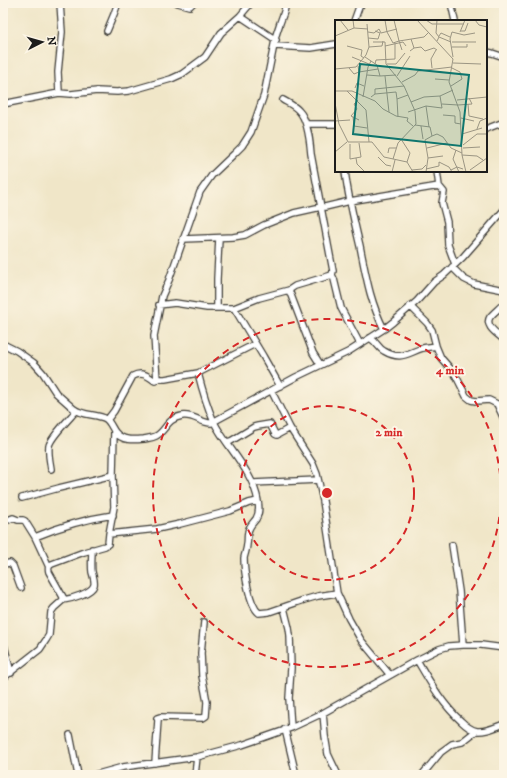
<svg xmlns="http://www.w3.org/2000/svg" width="507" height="778" viewBox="0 0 507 778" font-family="'IM FELL DW Pica',serif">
	<rect width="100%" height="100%" fill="#fcf5e5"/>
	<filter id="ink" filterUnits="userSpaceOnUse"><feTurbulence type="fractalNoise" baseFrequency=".025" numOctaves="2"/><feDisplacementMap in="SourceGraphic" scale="8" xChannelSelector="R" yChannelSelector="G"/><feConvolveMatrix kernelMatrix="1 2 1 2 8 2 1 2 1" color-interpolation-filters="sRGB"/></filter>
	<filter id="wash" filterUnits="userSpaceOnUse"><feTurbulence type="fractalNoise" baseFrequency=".012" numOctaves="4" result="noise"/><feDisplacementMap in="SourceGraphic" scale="16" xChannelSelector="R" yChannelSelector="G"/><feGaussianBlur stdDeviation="0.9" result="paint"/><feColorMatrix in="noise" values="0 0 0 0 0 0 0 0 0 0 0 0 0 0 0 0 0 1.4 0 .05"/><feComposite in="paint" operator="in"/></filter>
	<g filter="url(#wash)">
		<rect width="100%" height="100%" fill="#f0e6c8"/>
	</g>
	<g filter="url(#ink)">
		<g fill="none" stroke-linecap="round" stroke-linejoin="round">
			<defs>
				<path id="minor" d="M178,3L189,6H190L193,3
					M451,3L455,21
					M240,16L276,40
					M354,21L359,7L363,3
					M107,31L114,14L118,3
					M275,46L311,48L336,44
					M486,52L492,53L504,57
					M59,93L58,72L62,32L60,3
					M283,100C288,103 295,106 299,111C308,120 310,142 311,154L333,271L332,275L295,286L289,290L313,353L320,364
					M3,104L59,93L71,94L97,91L117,92L129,91L171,79L182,74L205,57L221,33L240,16L251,3
					M306,124H336
					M486,129L504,122
					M345,171C348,196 354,221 360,246C366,276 370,302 384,329
					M437,171L439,186L444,192L442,203L447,222L448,245L455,264
					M183,239L233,237L245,235L264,225L294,213L321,207H325L350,201L439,186
					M452,267L464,279L474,284L504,290
					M332,275L334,279L341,308L360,344
					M504,303C500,308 494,312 490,317C484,326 498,334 504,340
					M159,305L175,303L207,308H234L259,298L289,290
					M410,306L427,323L432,330L436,346L441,358L455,374L466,396L471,400L476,401L489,400L497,404L504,419
					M217,308V279L219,238
					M234,308L263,356L280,386
					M370,338C377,342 378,348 384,351C401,361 407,353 423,348C427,347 432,347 436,346
					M3,344L17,351L34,363L43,373L56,393L74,409C83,416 98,414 106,419C110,422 112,428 115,432C122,441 133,440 144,439C148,438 152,438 156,436C166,431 166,419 182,416C193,414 201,423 211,423L296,377L348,352L384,329L393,322L417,301L434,282L444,275L463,257L504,210
					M198,373C202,389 207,406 214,422C227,448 253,471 258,501C259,506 259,514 256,519C253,523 249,526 248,532C247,536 248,539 247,544C247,549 245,553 244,558C244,571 249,605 259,613L269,612L304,600L318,596L337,593
					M157,379H165L198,373L255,344
					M271,390L290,428L313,464L317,474L323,501L337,593L349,619L361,640L390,675
					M107,420L114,411L133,376C142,371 148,376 155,381L157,380L154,336L162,296L169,280L200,192L212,175L234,154L242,146L251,132L264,95L276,35L280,23L284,12L286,3
					M227,442L231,441L254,427L258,426L270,424L275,434L277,435L290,428
					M51,469C50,462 48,454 49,446C50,438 70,418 76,411
					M253,483L318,480
					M22,498L59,488L113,475
					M3,522L13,518L18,520H23L25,521L35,537L49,567
					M109,534L157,529L180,524L230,511L249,503L258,501
					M35,537C61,526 86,519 113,515
					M452,545L459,591L463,645
					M3,564L10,563L13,566L21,588
					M63,600C71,599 92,593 94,585C95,581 93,576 92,572C91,565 92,557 92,549
					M284,608L289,628L290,635L291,668L289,698L291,728
					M3,641L11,673
					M417,660C430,682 442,704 461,721C465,725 471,730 477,731C486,732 496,727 504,724
					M3,678L40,649L46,640L49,635L51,612L54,608L63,600V597L49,572C48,568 48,566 52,564L84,552L105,546L108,544L109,534L114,507L113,475L114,431
					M323,713L325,736L328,754L338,775
					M285,729L296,775
					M70,735L78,775
					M155,763L158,720L157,718L160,717L203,718L206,716L207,702L202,676L201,653L204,622
					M94,775L123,767L197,757L242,745L291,728L323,713L417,660L439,649L449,646L463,645H481L504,648
					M195,775L197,757
					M422,775L441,752L452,744L462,742L476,731"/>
			</defs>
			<!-- minor casing -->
			<use href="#minor" stroke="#3c3a36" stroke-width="8"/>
			<!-- minor -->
			<use href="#minor" stroke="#fff" stroke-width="5.5"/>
		</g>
	</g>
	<!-- distance rings -->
	<g fill="none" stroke="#d62828" stroke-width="2" stroke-dasharray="7 5">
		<circle cx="327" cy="493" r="87"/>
		<circle cx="327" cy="493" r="174"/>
	</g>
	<!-- overview -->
	<g transform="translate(335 20)">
		<rect width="152" height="152" fill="#f0e6c8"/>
		<path fill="none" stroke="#9b9583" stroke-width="1" d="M5,0L13,10M50,0L52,12L58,23L64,21L59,0M82,0L118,39L114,62L125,92L127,135L131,152M91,0L97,4H129M140,0L144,5L152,7M19,8L33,9M126,11H130L133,3M33,12L39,13L44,9L46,13L62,9M125,12L130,0M0,16L19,8L18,0M104,16L106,13L115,17M104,17L116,22M33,18L43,19L45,13L40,11M102,21L104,17L101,13L102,0M38,22H50L51,44L69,66L80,91L81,104L63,123L58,139M117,22H141M12,26L27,30L26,36L29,38M50,26L68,22L71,26M34,27L47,26L48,21M117,27H132V24M79,28L86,27L90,31L99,28L102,30M67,30L64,21L89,17L94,12M75,31L79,28L76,19M17,37L34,44M30,37L42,45L45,56L61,55M118,37L115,19L117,12L129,15L140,13M118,43L146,44M40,44L41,40L60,39V23M52,44H61L70,33M14,48L19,54L24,52L23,46M97,48L96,39L101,30M0,49L21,47L31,35L34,27L32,4M24,52L43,49M32,55L45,56M50,56L54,92M62,56L75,36M100,59L114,60M67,62L80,55L83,51L117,47M116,66L127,59L125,52L117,48M20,68L22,63L29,66M0,71H17L40,81L48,89L61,96L73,98L72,101L78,106M12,71L31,90L34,122M40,74V69L69,66M28,77L33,47L36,41M36,77L40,74L61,72L62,79L73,75M62,79L63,97M23,80L19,84L22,89L16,96L24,100M122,80L152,77M76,82L89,77L105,76L118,70M0,83L4,104L13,122H37L49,137L72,142L78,152M107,84L123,85M133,84L134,96L148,99M123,85L137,84L134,78M91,86L94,107M73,92L91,86L107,88L105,76M108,95L120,96V103L126,104M18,97L19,106L32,108M126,98L139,101M0,101L15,100M80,105L95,107L97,116L102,114L108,117L116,128L127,133M86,106L88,119M142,109L145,101L152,98M127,114L147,108M66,119L75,133L72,142M15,124V139L26,137L24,123M128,125L142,114H152M92,128L112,123M128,128L145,127M121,130L118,139L124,152M0,132L12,122M53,133L54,128H61M127,135L142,136L148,140M43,137L51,145L56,146M21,138L22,144L30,152M93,138L108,136M91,149L104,146V142L114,147L117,152M77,150L87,149L91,145M116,150L122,147L128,149M135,150L152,138M57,152L60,140M91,152L93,138L90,120L97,116"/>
		<path fill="#0f766e" fill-opacity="0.15" stroke="#0f766e" stroke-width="2" d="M25,44L134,55L126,126L18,114Z"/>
		<rect width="152" height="152" fill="none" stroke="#1c1c1c" stroke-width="2"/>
	</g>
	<circle cx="327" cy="493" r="6" fill="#d62828" stroke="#fcf5e5" stroke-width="2"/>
	<g font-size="12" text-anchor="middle" font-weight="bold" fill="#d62828" stroke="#fcf5e5" stroke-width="4" stroke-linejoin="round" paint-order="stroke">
		<text x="450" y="374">4 min</text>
		<text x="389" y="436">2 min</text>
	</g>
	<!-- margin -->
	<rect width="507" height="778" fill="none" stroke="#fcf5e5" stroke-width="16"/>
	<!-- north arrow -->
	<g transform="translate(42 42) rotate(84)" stroke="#fcf5e5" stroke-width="3" paint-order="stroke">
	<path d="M0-3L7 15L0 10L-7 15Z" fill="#1c1c1c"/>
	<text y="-6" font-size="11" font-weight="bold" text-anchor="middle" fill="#1c1c1c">N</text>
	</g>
</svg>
